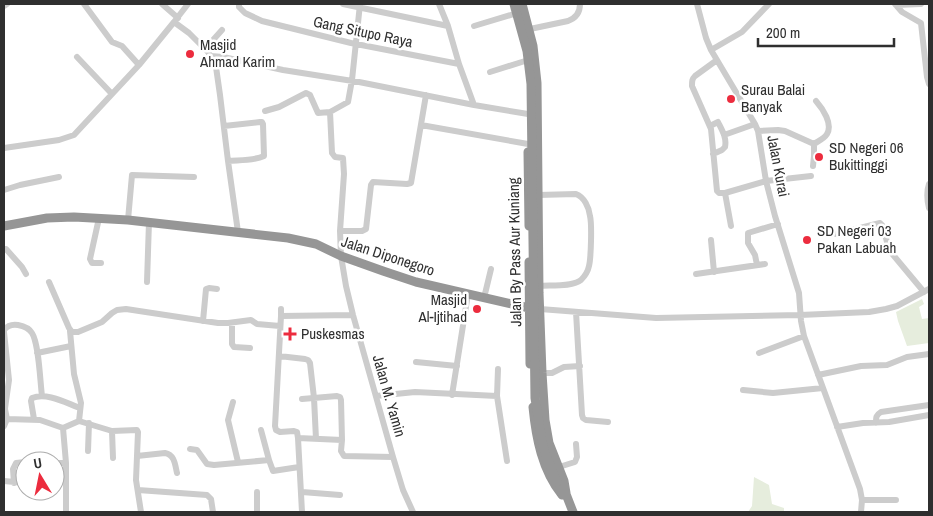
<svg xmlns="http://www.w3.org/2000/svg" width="933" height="516" viewBox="0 0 933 516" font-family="'Archivo Narrow',sans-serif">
	<rect width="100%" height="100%" fill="#fff"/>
	<!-- green -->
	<path fill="#e6eddd" d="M922,299L924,304L919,307L922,319L929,318V343L907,346L898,321L896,312Z
		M754,477L769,485L772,504L784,508V512H748L752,506Z"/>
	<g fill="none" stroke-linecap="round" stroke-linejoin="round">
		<!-- minor -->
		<path stroke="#ccc" stroke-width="6" d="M84,4L112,42L122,46L139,65
			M162,4L178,18
			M239,4V7L245,13L262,21L351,43L459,64L474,105
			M343,4L448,26
			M360,4L352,80L348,102L330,112L332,153L335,157L343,158L344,174L340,231L341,256L346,286L353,315L393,457L403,490L413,512
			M439,4L448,26L459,64
			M697,4L706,38L711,50L755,124L758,131L766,181L775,216L799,293L801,321L804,336L860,489L862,500L861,512
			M895,4L902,12L921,23L927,77L929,84
			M896,5L921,4
			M4,6L7,4
			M174,22L189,33L208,52L214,61L216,67L220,95L228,161L238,232
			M474,26L514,14
			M530,29L568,21C576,18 580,13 580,4
			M205,49L222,30
			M711,50L742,32L769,4
			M211,56L223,57L283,70L359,82L474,105L528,114
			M77,57L112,94
			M717,60L695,76C692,79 692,81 692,86L711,129L717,191L719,193H725L766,181L811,176
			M490,72L525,61
			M265,111L279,107L306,93L310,95L318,113L330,112
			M421,125L528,144
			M224,126L260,122H262L263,124L264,156C254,161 239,160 228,161
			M710,126L718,122C722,130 727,138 725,147L722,150L713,154
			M758,131L778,130L785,131L814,144
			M724,135L755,124
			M4,148L59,140L74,135L139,65L174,22L188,4
			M813,166L814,156V144C818,141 824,139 827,134C833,124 823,109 816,101
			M929,184C926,193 927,200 929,208
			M4,190L20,185L59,177
			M725,193L731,226
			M538,195L576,194C584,197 589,207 590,216C592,224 591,258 589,266C588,271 585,276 581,280C573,287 550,285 539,286
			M99,218L90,259L92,263H101
			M128,220L132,175L194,177
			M340,231H362L366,229L371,185L373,182L407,184L411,183L426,95
			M836,234L880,223L883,226L889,250L924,292
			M711,240L714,272
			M4,249H6L22,267L26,274
			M757,265L755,255L748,243V233L778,224
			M696,274L765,264
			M49,282L69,328L72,332H78L102,322L112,313L117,310L126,309L218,323H228L251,320L257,324L280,326
			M147,282L149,222
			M484,298L491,269
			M281,309V316L353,315
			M540,309L656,318L800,315L869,312L886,309L897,306L929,289
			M576,312L582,415L583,418L586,420L608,422
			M281,316L275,426L276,430L280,432L294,431L297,432L298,438L302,512
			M203,321L206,289L209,288L217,289
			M232,323V344L234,347L250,348
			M4,330C8,325 12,324 18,325C23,326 29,328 32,333C39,344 40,381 42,396
			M70,331L74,374L81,403L79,421
			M4,332L9,380L6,401L5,409L7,419L4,426
			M37,353L71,346
			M759,353L804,336
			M279,356L305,359L308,360L310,363L314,398L316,439
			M416,362L457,366
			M498,369L497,396L507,461
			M542,373H552L564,367L580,366
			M818,375L861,366L887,365L907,357L929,354
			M743,390L773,393L823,388
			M452,395L468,294
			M376,396L415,392L497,396
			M233,402L228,420L238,462
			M7,419L40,420L63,428L66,463V512
			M34,419L31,401L32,398C47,392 66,403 80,408
			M876,423C876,417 876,415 881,412L929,405
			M837,427L863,423L889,422L929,415
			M63,428L79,421L112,431L137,430L138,432L136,480L141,512
			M261,430L269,460L273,471L299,467
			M112,431L113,458
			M298,438L342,440L341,400L340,397L337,396L302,399
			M342,440L341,451L344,456L393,457
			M190,449L197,450L207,464L214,465L269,460
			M88,451L89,423
			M137,456L165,453C175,455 175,465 177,473
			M55,463H66
			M559,467L575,462L577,457L576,444
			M4,481L25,483
			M14,483L13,469L16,463L25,462
			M138,490L207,495L211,499L213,512
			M257,492V512
			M302,492L340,495
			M862,500H896"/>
		<!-- highway -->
		<path stroke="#969696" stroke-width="9" d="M522,4L533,46L537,83L539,293L542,373L545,420L549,443L564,481L566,493
			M528,152L529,226
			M4,226L47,218L74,217L128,220L288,238L316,244L341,256L383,271L416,282L529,308
			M529,262L530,364
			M533,407C536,438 542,470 562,495
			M564,489L573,512"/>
		<!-- highway-bridge -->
		<path stroke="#969696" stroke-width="9" d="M514,4L527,51L531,84L535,398L542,441L545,453L557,482"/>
	</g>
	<!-- markers -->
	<g fill="#ec2c3e" stroke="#fff" stroke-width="2">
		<circle cx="190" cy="54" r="5"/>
		<circle cx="731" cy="99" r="5"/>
		<circle cx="819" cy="157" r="5"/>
		<circle cx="807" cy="240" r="5"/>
		<circle cx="477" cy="309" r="5"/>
		<path d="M287.5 326.5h5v5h5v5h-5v5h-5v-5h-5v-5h5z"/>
	</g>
	<g text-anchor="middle" stroke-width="5" stroke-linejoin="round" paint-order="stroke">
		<!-- street labels -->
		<g font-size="15" fill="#2f2f2f" stroke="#fff">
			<text transform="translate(363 32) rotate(12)" y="5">Gang Situpo Raya</text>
			<text transform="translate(778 166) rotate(79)" y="5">Jalan Kurai</text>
			<text transform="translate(515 252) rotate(-91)" y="5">Jalan By Pass Aur Kuniang</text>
			<text transform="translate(388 256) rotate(18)" y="5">Jalan Diponegoro</text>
			<text transform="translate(389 396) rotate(74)" y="5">Jalan M. Yamin</text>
		</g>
		<!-- poi labels -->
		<g font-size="15" fill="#2f2f2f" stroke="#fff" text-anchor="start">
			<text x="200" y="50">Masjid<tspan x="200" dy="17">Ahmad Karim</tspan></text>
			<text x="741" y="95">Surau Balai<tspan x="741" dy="17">Banyak</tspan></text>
			<text x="829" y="153">SD Negeri 06<tspan x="829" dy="17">Bukittinggi</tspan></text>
			<text x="817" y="236">SD Negeri 03<tspan x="817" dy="17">Pakan Labuah</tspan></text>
			<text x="467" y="305" text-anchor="end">Masjid<tspan x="467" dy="17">Al-Ijtihad</tspan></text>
			<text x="301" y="339">Puskesmas</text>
		</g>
	</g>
	<!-- border -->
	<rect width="933" height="516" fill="none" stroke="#2f2f2f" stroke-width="10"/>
	<!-- north arrow -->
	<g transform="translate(40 476) rotate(350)"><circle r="24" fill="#ffffff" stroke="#acacac"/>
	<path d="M0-4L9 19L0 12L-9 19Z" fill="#ec2c3e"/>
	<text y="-8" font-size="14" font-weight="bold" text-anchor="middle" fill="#2f2f2f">U</text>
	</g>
	<!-- scale -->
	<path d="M758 38v8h136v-8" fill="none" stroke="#2f2f2f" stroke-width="2.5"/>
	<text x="766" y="38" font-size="15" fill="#2f2f2f" stroke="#ffffff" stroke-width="4" paint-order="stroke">200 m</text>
</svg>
